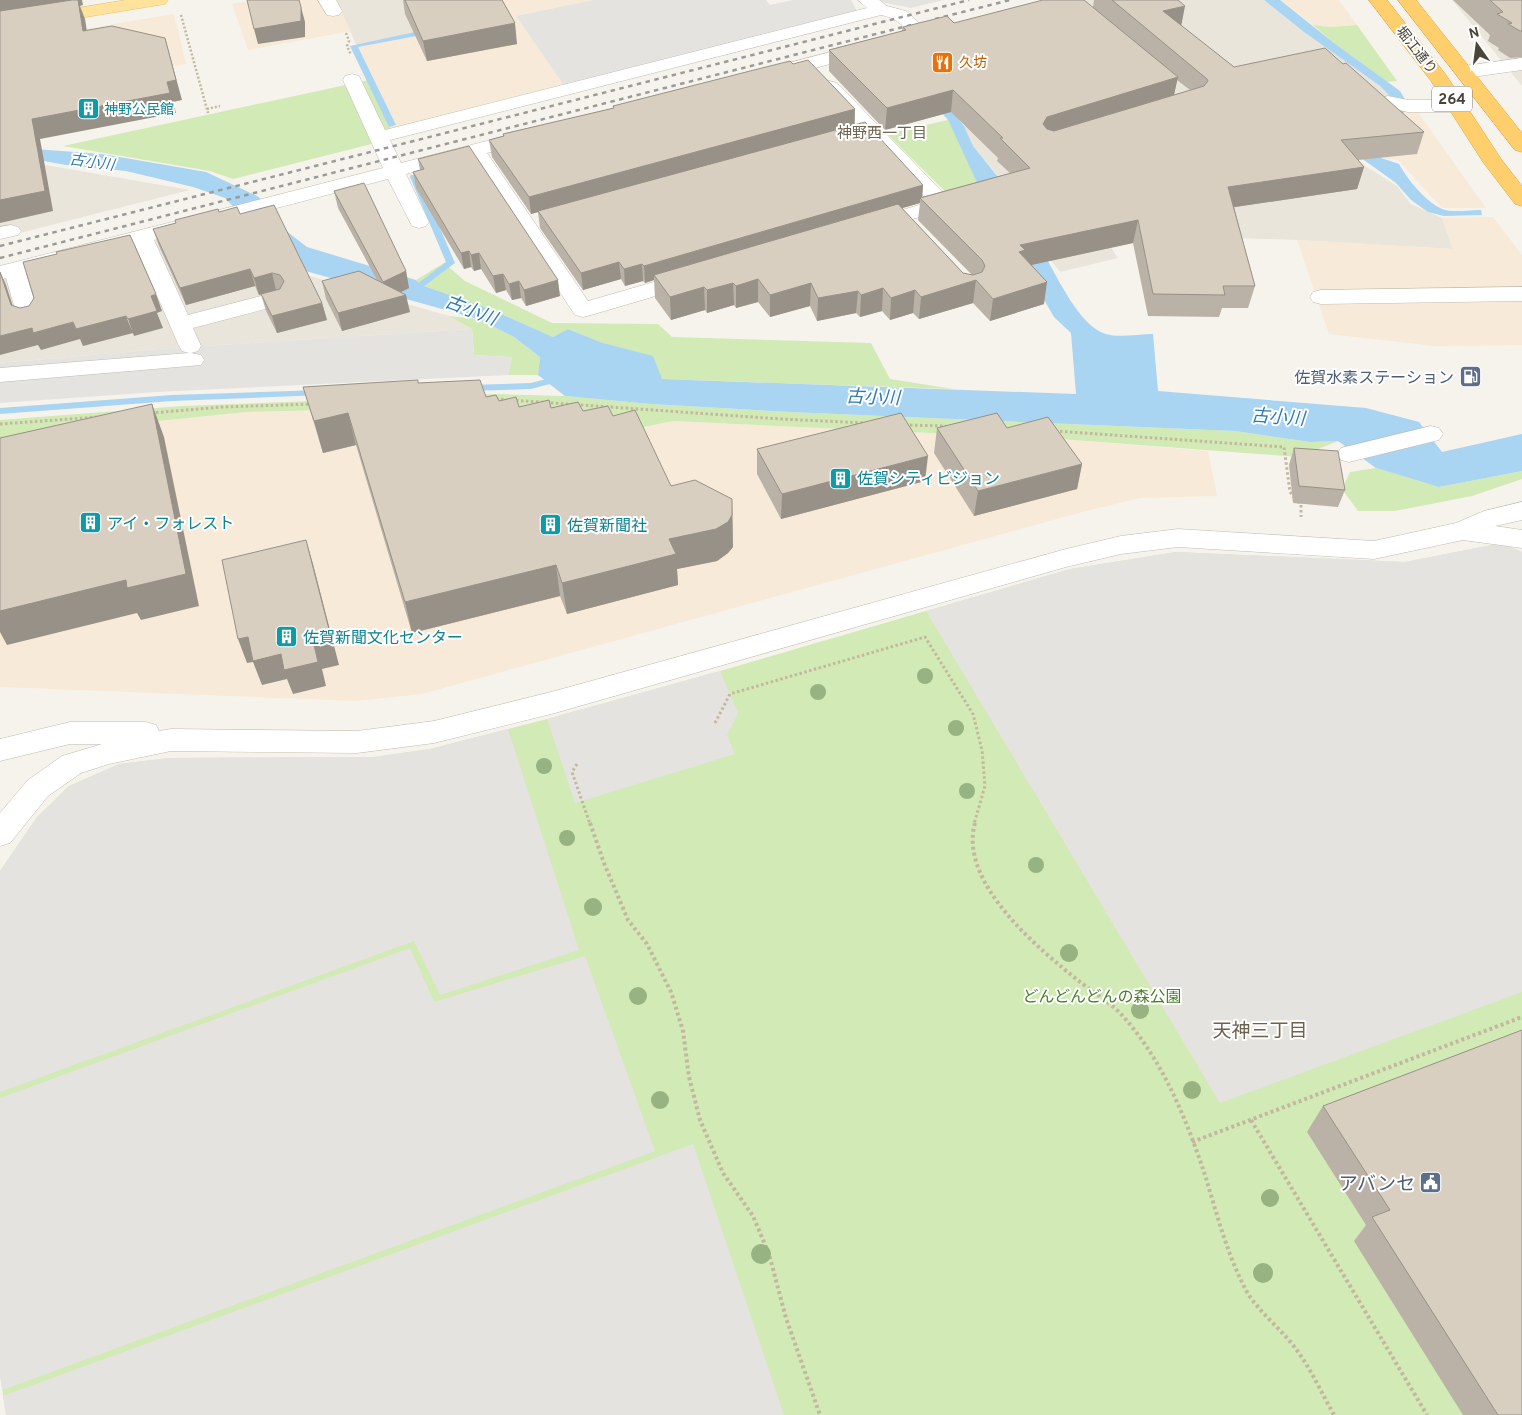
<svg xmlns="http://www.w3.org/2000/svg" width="1522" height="1415" viewBox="0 0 1522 1415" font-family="Overpass,'Noto Sans JP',sans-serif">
	<rect width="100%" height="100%" fill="#f6f3ec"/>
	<!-- residential -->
	<path fill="#eae5da" d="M335,0H473L485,22L357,46Z
		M1080,0H1264L1304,32L1380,86L1406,110L1007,187L973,146L964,126L1165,70Z
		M1452,0H1522V86L1460,10Z
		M1332,145L1397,186L1411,204L1442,218L1453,249L1297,240L1150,235L1108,243L1118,258L1060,272L1014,211Z
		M34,163L190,190L0,238V170Z
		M233,220L292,271L449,316L472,329L171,348L0,363V280Z"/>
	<!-- commercial -->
	<path fill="#f7ead8" d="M254,0H335L351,31L248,50L232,4Z
		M473,0H593L516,16L570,94L395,138L353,49L357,46L484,22Z
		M1280,0H1339L1357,25L1330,27L1313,25Z
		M174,14L186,64L74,84L55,34Z
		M1406,110L1417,111L1486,208H1442L1398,160L1381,158L1355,131Z
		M1493,217L1522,255V345L1434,346L1329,334L1297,240L1453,249L1442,218Z
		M495,406L639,428L672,421L1060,439L1208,451L1217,496L1140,498L1082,512L422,694L356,701L0,687V447L119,425L246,412Z"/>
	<!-- green -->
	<path fill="#d2eab5" d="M1313,25L1330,27L1357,25L1397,81L1387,82L1334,43Z
		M369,80L395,138L233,179L210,171L63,146Z
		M948,120L982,191L958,204L887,134Z
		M444,263L465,281L552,323L658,324L672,337L871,343L890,379L953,389L662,379L603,343L568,329L553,337L490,309L421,285L416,280Z
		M449,316L478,319L514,337L540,357L538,375H508L512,357L474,355L472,329Z
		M494,394L565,396L651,404L790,412L1235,431L1310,442L1338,441L1299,457L1060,439L673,421L639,428L495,406L246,412L119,425L0,447V420L182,406Z
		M1376,468L1439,487L1522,471V479L1472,496L1395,511H1358L1342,489L1350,472Z
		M1502,543L1522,552V1415H6L0,1374V871L37,817L69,786L119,764L169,758L374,757L430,749L547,719L720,671L1070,569L1176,552L1405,562Z"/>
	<!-- parking -->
	<path fill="#e5e3e0" d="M593,0H766L770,5L793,0H851L862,20L570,94L516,16Z
		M879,0H943L911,8L881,2Z
		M472,329L474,355L512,357L508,375L157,392L0,403V363L171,348Z
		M1502,543L1522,552V992L1220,1103L926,611L1070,569L1176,552L1405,562Z
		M720,671L738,713L727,735L735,754L575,803L547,719Z
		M508,729L579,950L440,995L414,941L0,1092V871L37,817L70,786L119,764L169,758L374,757L430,749Z
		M410,948L434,1002L585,956L655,1151L2,1390L0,1374V1098Z
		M693,1144L784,1415H6L3,1396Z"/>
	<!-- water -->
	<path fill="#a9d4f2" d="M1264,0H1280L1334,43L1400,91L1406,101V110L1402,115L1354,137L1381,158L1399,164C1408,180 1425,201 1442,209C1452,213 1471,210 1481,210L1482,215L1444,216L1428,212L1411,200L1396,183L1343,145L1045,256C1058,278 1080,327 1106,334C1119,338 1138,334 1153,334L1158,391L1366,408L1419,422L1442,452L1522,434V471L1439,487L1376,468L1338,441L1310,442L1235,431L790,412L651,404L565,396L538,375L540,357L514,337L478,319L291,267L225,198L193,187L126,171L66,165L0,153L34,149L102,154L206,172L257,196L277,211L285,230L307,247L416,280L421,285L490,309L553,337L568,329L603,343L653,356L662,379L1076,394L1071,333L1054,317L981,191L948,120L933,103L939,93L964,126L973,146L1006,187L1391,97L1380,86L1304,32Z"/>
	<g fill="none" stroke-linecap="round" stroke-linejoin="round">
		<!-- stream -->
		<path fill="#a9d4f2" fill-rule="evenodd" d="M429,29H432V33L358,47L396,125L389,127L350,46Z
			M411,175H414L418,177L455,263L415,293L411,290L412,288L446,262L410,177Z
			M562,375L565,376V380L531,389L469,391L464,388L469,385L531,383Z
			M320,390L323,391V395L172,401L0,414V408L172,395Z"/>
		<defs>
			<path id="minor" d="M318,0H336L342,11L339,15L333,16L327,15Z
				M858,0H879L887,6L906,11L931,34L928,38C911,42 907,25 893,19C890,17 885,16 881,15L390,140L401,163L526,131L533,133L536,137L533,141L487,153L588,301L692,271L700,273L703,278L700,283L591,315L583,317L575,315L470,158L406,174L429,222L426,226L419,228L412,226L388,179L154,240L188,315L276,292L284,294L287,299L284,304L193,328L201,346L198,351L191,353L201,355L204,360L201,365L0,382V368L189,353L182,351L179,346L135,245L26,273L39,316L36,321L28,323L20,321L17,316L6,278L0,280V266L383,168L343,80L345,76L352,74L359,76L385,130L867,8Z
				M865,43L872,45L874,49L872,53L773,79L766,77L764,73L766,69Z
				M1522,58V70L1465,78L1458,76L1456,72L1458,68L1465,66Z
				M830,81L837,83L950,200L953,204L950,208L872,231L865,229L862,225L865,221L929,202L823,91L821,87L823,83Z
				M1388,96L1408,100H1457L1464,102L1467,106L1464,110L1457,112H1408L1381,106L1378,102L1381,98Z
				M11,225L18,227L21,231L18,235L0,239V227Z
				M1522,287V301L1321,304L1313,302L1310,297L1313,292L1321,290Z
				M1431,426L1439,428L1443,434L1439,440L1349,462L1341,460L1337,454L1341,448Z
				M1522,502V520L1495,526L1522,530V548L1463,540L1374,559L1178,547L1121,554L1066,567L555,713L434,743L357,753L171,751L109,764L81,773L48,796L10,843L0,846V813L28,780L62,756L102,744H70L0,761V739L70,722H146L156,725L159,731L171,729L357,731L434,721L555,691L1066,549L1121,536L1178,529L1374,541L1456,523L1484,511Z"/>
			<path id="major" d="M126,0H168L165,4L159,5L0,31V21Z"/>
			<path id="highway" d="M1369,0H1387L1446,75L1501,159L1522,186V206L1515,204L1483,162L1431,81Z
				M1398,0H1416L1522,133V152L1515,150Z"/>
		</defs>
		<!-- minor casing -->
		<use href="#minor" stroke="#c2bbae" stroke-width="1"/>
		<!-- major casing -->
		<use href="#major" stroke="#e6c16a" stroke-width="1"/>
		<!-- highway casing -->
		<use href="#highway" stroke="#e0a43c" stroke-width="1"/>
		<!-- path-far2 -->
		<path stroke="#c4b79f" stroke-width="2.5" stroke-dasharray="2 2" stroke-linecap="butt" d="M181,15L208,113
			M346,33L349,41L347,46L351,55
			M207,109L220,106"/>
		<!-- path-far1 -->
		<path stroke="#c4b79f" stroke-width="3" stroke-dasharray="2.5 2.5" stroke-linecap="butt" d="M496,399L781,419L866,423
			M151,413L222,407L312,404
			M0,424L98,417
			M905,425L946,426
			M1055,431L1284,447L1290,492L1294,497
			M1298,501L1301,505V517
			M715,723L730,694L925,637L973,714L982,750L985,786L974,824
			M577,764L572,772L590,824"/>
		<!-- path -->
		<path stroke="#c4b79f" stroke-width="4" stroke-dasharray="3 3" stroke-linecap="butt" d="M590,823L604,863L628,920L647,944L671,992L683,1031L689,1077L700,1120L723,1173L753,1216L769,1254L786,1318L820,1415
			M975,823C958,883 1039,949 1080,982C1093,992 1108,1001 1119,1012C1161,1056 1186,1118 1205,1175C1217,1214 1227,1255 1247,1292C1258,1311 1283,1331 1296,1349C1311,1369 1322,1394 1334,1415
			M1251,1120L1427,1415
			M1192,1142L1522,1017"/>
		<!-- minor -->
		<use href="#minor" fill="#fff" fill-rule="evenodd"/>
		<!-- major -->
		<use href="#major" fill="#ffe39c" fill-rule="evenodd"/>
		<!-- highway -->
		<use href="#highway" fill="#ffcf6e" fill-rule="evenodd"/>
		<!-- rail -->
		<path stroke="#9a9a9a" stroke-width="2.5" stroke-dasharray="4.5 4.5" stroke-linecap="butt" d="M935,19L1010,0
			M0,246L969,0
			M0,258L915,24"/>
	</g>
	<!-- trees -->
	<g fill="#97b381">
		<circle cx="925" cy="676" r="8"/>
		<circle cx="818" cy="692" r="8"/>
		<circle cx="956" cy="728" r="8"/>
		<circle cx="544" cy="766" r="8"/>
		<circle cx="967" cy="791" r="8"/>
		<circle cx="567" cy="838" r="8"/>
		<circle cx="1036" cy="865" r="8"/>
		<circle cx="593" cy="907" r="9"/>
		<circle cx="1069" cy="953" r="9"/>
		<circle cx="638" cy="996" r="9"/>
		<circle cx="1140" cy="1010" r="9"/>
		<circle cx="1192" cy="1090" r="9"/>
		<circle cx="660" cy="1100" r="9"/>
		<circle cx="1270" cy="1198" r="9"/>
		<circle cx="761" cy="1254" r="10"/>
		<circle cx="1263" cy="1273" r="10"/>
	</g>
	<!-- wall -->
	<path fill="#bab2a6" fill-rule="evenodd" d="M403,0H502L517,44L427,61L405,14Z
		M1094,0H1178L1181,26L1234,67L1343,64L1424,132L1417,154L1358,160L1364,167L1357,189L1234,207L1255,286L1248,308H1222L1219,317L1148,316L1133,243L1031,265L1044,304L990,321L973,303L919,319L913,313L890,320L882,311L860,317L856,313L817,321L810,306L770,317L758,302L736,308L734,305L707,313L705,310L671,320L655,298L654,280L645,283L643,281L625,286L621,279L583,290L540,228L538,212L531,214L492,157L489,140L503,136V134L614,108L613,106L793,64L855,109V125L923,185L922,197L1010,173L997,161L998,158L951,112L885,130L829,71V50L902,31L903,27L954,23L1093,7ZM1177,80L1190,90L1174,95ZM920,203L918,220L972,275L963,273L902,208Z
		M1453,0H1522V57L1510,58L1498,50L1499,48L1488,41L1490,35Z
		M418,159L560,296L526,306L521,298L512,300L506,290L496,293L481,269L474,271L471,267L464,269L416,188L413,172L420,170Z
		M334,191L406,271L409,288L401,292L410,312L342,331L326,299L322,281L377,280L338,208Z
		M219,212L240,214L322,303L327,320L277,333L266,311L261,294L259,295L255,286L186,305L159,246L153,229Z
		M419,383L486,397L499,401L519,407L551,408L583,411L613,416L671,486L732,499L733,547L728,553L717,561L677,569L678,585L567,614L560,596L412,633L356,445L323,453L303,387Z
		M937,428H1007L1082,464L1077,489L974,516L934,453Z
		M1294,448L1345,490L1338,507L1293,503L1289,465Z
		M757,449L925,481L781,519L757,474Z
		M1323,1106L1522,1415H1463L1354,1241L1366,1225L1307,1132Z"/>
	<!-- shaded-wall -->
	<path fill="#979187" d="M0,0H82L83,5L80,6L85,19L90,51L83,31L0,19Z
		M1185,6L1181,27L1163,11Z
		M301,7L305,22V37L258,44L254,29Z
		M515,23L517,44L427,61L423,41Z
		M165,38L182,100L173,102L176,113L40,139L53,211L0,223V200L32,119L167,82Z
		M1178,77L1173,99L1040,146L1043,124L1047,117Z
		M953,90L951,112L885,130L887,108Z
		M855,109L854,126L531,214L529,197Z
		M1364,167L1357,189L1222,209L1228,187Z
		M923,185L922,199L920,198V203L657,279L654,275V280L645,283L644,266Z
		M1138,220L1133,243L1022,267L1015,274L1020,245Z
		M469,251L471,267L464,269L461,253Z
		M479,253L481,269L474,271L471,255Z
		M619,262L621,279L583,290L581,273Z
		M642,264L643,281L625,286L624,269Z
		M250,269L255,286L186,305L180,288Z
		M0,271L6,285L18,322L11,305Z
		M406,271L409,288L387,299L383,282Z
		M272,273L276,290L259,295L254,278Z
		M503,274L506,290L496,293L493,276Z
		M758,279V302L736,308V286Z
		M558,280L560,296L526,306L524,290Z
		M976,280L973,303L919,319L921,297Z
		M519,281L521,298L512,300L509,284Z
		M1047,282L1044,304L990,321L993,299Z
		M733,283L734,305L707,313V290Z
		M811,283L810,306L770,317V295Z
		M704,287L705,310L671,320L670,297Z
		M883,288L882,311L860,317L861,295Z
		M915,290L913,313L890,320L891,298Z
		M858,291L856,313L817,321L818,298Z
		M156,294L162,311L157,313L163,328L134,336L128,319L151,296Z
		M406,295L410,312L342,331L338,313Z
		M322,303L327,320L277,333L272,316Z
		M126,316L133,333L83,346L80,339L41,350L38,345L0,355V336L32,328Z
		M152,404L164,437L199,606L141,620L137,613L7,645L0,632V611Z
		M348,413L356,445L323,453L314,421Z
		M928,456L925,481L781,519L782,494Z
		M1082,464L1077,489L974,516L978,491Z
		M732,499L733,547L728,553L717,561L677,569L678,585L567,614L562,583L669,539Z
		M306,540L313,564L339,665L322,669L326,686L293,694L287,679L262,685L253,662L247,663L238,639L248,637L281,654L314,645Z
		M556,565L560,596L412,633L405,602Z"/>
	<!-- building -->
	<path fill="#d8cfc1" stroke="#979187" d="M72,0H78L83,31L112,26L165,38L176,80L167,82L170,93L32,119L45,191L0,200V11Z
		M247,0H299L301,7V21L254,29Z
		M405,0H502L515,23L423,41Z
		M1043,0H1084L1178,77L1047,117L1043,124L1047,129L1054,131L1204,86L1208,81L1207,79L1112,0H1178L1185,6L1163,11L1234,67L1325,48L1343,64L1346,63L1424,132L1341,140L1364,167L1228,187L1255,286H1223L1225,295L1153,294L1138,220L1020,245L1025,250L1019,252L1047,282L993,299L976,280L921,297L915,290L891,298L883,288L861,295L858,291L818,298L811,283L770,295L758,279L736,286L733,283L707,290L704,287L670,297L654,275L898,204L963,273L973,275L982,272L985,266L982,260L920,198L1030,168L1000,138H1003L953,90L887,108L829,50L906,30L903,27L947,16L954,23Z
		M1490,0H1522V31H1520L1508,24L1512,23L1497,14L1503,12Z
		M808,60L855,109L529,197L489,140L504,136L503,134L614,108L613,106L758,69L790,61L793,64Z
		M865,122L923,185L644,266L642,264L624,269L619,262L581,273L538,211Z
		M469,146L558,280L524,290L519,281L509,284L503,274L493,276L479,253L471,255L469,251L461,253L413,172L424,169L418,159Z
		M364,183L406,271L383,282L334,191Z
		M274,205L322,303L272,316L261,294L280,289L284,281L280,275L272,273L254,278L250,269L180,288L153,229L176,223L175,220L218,209L219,212L237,207L240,214Z
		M130,235L156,294L151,296L157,311L128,319L126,316L76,329L73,322L33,333L32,328L0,336V272L11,305L20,308L29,306L34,298L23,262L57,254L56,252Z
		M359,271L406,295L338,313L322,281Z
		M418,380V383L480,380L486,397L496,395L499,401L516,397L519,407L549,400L551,408L578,402L583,411L608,406L613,416L635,410L671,486L695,480L732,499V515L728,522L716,529L669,539L676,554L562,583L556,565L405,602L348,413L314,421L303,387Z
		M152,404L186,574L127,588L126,580L0,611V438Z
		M901,413L928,456L782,494L757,449Z
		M997,413L1007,428L1048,417L1082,464L978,491L937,428Z
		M1294,448L1338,451L1345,490L1299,486Z
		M306,540L332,641L314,645L318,662L284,670L281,654L253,661L248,637L238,639L222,560Z
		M1522,1030V1415H1498L1372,1217L1390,1210L1323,1106Z"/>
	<!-- icons -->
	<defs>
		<symbol id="restaurant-square" viewBox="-11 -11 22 22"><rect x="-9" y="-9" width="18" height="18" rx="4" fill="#e8710a" stroke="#fff"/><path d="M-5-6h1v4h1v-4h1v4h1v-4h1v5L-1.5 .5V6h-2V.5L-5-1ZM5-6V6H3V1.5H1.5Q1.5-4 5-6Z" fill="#fff"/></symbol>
		<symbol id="building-square" viewBox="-11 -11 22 22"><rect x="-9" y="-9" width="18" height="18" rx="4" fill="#0f9aa8" stroke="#fff"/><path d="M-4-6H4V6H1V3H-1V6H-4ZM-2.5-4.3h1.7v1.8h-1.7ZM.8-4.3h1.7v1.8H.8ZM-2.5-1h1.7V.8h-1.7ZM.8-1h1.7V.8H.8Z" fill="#fff"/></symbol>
		<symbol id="fuel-square" viewBox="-11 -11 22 22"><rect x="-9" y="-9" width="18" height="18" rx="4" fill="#5c6f8a" stroke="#fff"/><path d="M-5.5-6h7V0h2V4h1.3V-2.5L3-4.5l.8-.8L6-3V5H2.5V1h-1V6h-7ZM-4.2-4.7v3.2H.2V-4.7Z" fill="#fff"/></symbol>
		<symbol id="civic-square" viewBox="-11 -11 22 22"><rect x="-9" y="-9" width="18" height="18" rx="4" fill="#5c6f8a" stroke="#fff"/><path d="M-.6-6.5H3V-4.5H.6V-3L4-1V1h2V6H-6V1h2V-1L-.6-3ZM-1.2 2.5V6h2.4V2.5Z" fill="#fff"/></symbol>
	</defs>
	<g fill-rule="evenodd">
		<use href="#restaurant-square" x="930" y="50" width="25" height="25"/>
		<use href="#building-square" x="76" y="96" width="25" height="25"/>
		<use href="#fuel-square" x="1458" y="364" width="25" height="25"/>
		<use href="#building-square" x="828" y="466" width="25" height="25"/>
		<use href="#building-square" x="78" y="510" width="25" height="25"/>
		<use href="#building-square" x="538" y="512" width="25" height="25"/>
		<use href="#building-square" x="274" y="624" width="25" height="25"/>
		<use href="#civic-square" x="1418" y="1170" width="25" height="25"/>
	</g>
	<g text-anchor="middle" stroke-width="4" stroke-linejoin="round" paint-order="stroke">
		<!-- far-street labels -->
		<g font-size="14" fill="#4b4439" stroke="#fff">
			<text transform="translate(1417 50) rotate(52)" y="5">堀江通り</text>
		</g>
		<!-- far-food labels -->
		<g font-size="14" fill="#c56008" stroke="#fff" text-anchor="start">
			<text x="959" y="67">久坊</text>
		</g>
		<!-- far-culture labels -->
		<g font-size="14" fill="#0d838f" stroke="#fff" text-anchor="start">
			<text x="104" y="114">神野公民館</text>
		</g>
		<!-- shield labels -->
		<rect fill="#fff" stroke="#817c74" stroke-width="1" x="1432" y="86.5" width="40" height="25" rx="4"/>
		<g font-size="15" font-weight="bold" fill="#4b4439">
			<text x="1452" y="104">264</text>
		</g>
		<!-- far-neighbourhood labels -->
		<g font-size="15" fill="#6e6250" stroke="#fff">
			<text x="882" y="138">神野西一丁目</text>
		</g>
		<!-- far-water labels -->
		<g font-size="15" font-style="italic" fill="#2e7ab2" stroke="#fff">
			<text transform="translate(92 162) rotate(8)" y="5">古小川</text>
		</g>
		<!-- service labels -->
		<g font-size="16" fill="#4e5e75" stroke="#fff" text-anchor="end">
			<text x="1454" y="383">佐賀水素ステーション</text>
		</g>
		<!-- culture labels -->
		<g font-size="16" fill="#0d838f" stroke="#fff" text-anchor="start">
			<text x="857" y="484">佐賀シティビジョン</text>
			<text x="107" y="529">アイ・フォレスト</text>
			<text x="567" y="531">佐賀新聞社</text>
			<text x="303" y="643">佐賀新聞文化センター</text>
		</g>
		<!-- park labels -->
		<g font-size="16" fill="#4a7f2a" stroke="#fff">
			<text x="1102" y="1002">どんどんどんの森公園</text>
		</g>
		<!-- water labels -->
		<g font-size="18" font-style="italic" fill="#2e7ab2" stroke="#fff">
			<text transform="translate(471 310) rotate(21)" y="6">古小川</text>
			<text transform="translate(873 397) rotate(2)" y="6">古小川</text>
			<text transform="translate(1278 417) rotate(4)" y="6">古小川</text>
		</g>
		<!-- quarter labels -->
		<g font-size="19" fill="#6e6250" stroke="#fff">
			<text x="1260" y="1037">天神三丁目</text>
		</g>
		<!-- near-service labels -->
		<g font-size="19" fill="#4e5e75" stroke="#fff" text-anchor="end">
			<text x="1415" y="1190">アバンセ</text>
		</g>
	</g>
	<!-- north arrow -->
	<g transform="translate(1477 45) rotate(346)" stroke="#ffffff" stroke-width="4" paint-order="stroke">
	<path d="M0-4L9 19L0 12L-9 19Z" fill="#4b4439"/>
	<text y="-8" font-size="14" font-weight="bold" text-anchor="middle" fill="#4b4439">N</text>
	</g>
</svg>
